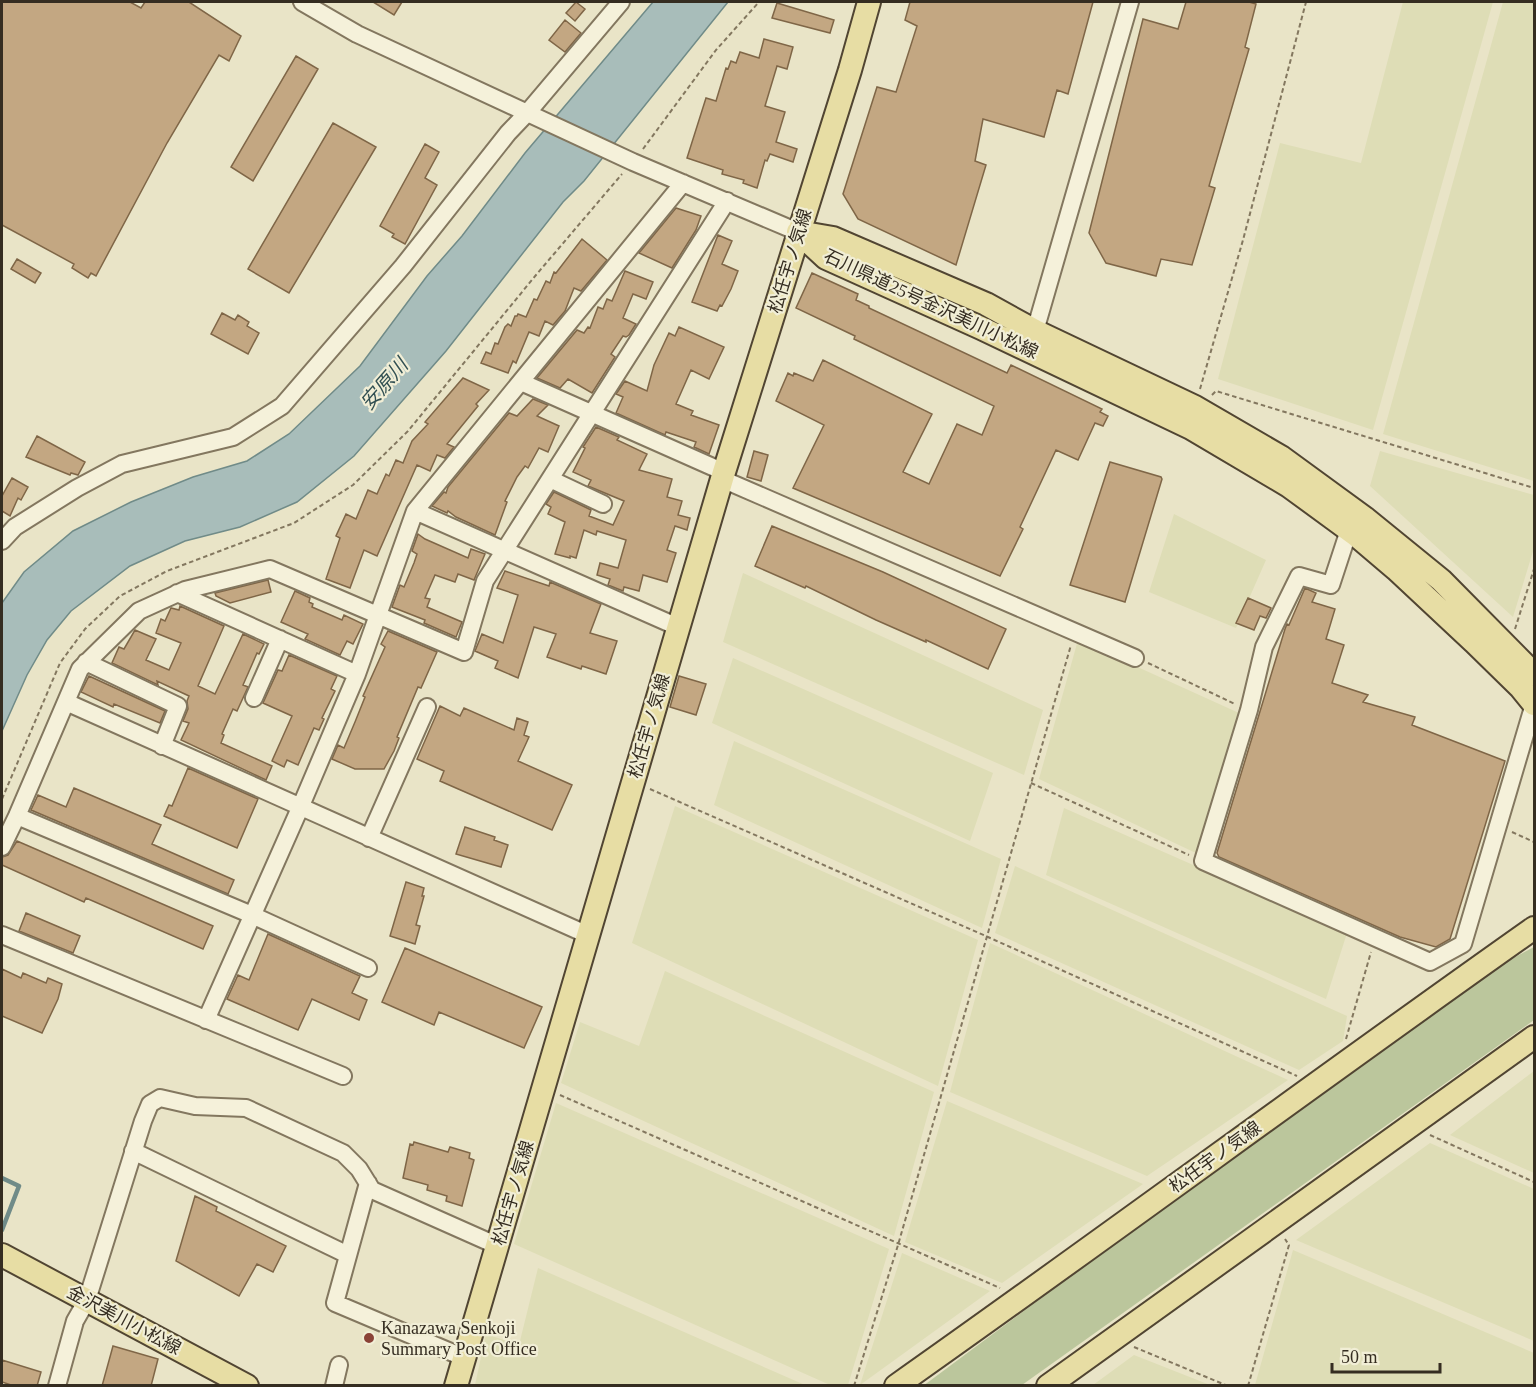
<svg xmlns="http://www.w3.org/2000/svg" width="1536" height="1387" viewBox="0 0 1536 1387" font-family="'Times New Roman','Noto Sans JP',serif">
	<rect width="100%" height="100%" fill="#e9e4c7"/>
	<!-- farmland -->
	<path fill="#deddb6" d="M1403,2H1493L1373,430L1218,379L1280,143L1361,163Z
		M1503,2H1534V481L1383,434Z
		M1380,451L1534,495V548L1513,617L1370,486Z
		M1174,514L1266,560L1236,628L1149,592Z
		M743,573L1043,710L1024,775L723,642Z
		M1078,640L1239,713L1198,854L1039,779Z
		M733,658L993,773L970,841L712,723Z
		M734,741L1001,859L982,928L714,805Z
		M675,806L978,940L938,1086L632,943Z
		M1064,808L1347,933L1326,999L1046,875Z
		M1015,866L1347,1016L1343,1041L1299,1070L995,933Z
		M990,943L1288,1080L1147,1176L950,1092Z
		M665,971L934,1092L894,1236L561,1083L580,1022L639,1046Z
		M1534,1071V1173L1450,1135Z
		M947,1101L1143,1184L1002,1283L905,1242Z
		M556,1103L889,1249L848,1385H830L514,1244Z
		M1430,1143L1534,1189V1341L1296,1240Z
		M1293,1250L1534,1353V1385H1255Z
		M902,1253L990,1291L860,1385Z
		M538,1268L805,1385H475L486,1334L519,1345Z
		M1134,1355L1210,1385H1093Z"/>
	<!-- green -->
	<path fill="#bbc69c" d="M1534,947V1020L1022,1385L923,1386L1189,1188L1498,966Z"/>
	<!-- water -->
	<path fill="#a8bdba" stroke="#708b88" stroke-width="1.5" d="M653,2H728L584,181L563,202L446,351L354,456L297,502L240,527L185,541L130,566L71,611L47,640L27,675L2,731V603L24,572L73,531L131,502L193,477L247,461L289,434L360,366L427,276L462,236L525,153Z"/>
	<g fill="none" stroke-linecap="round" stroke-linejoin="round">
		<!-- stream -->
		<path stroke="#708b88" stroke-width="4.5" d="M2,1178L19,1186L2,1230"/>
	</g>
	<!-- building -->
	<path fill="#c3a782" stroke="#7f6647" stroke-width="1.5" d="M2,2H130L141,8L145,2H189L241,36L229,61L219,55L167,143L96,276L91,273L88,278L72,268L74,264L2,225Z
		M373,2H402L394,15Z
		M576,2L585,9L575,21L566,13Z
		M910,2H1093L1068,94L1057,90L1044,137L983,119L975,161L986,165L956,265L858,219L843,194L877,87L896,92L917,26L905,20Z
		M1186,2H1249L1256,4L1245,47L1249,49L1209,186L1215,188L1192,265L1161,259L1156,276L1106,263L1089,233L1143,19L1178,29Z
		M777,3L834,20L830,33L772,18Z
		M565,20L581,33L565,52L549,40Z
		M764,39L793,47L787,69L777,66L765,106L785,112L776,142L797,149L793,162L770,154L767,161L765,160L757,188L743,183L744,180L722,174L723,170L687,158L706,98L716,101L726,68L728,69L731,61L736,63L740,52L759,58Z
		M296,56L318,69L253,181L231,167Z
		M333,123L376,147L289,293L248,269Z
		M425,144L439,152L425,178L437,185L405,244L392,237L394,234L380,226Z
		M676,208L701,216L696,230L672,268L639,253Z
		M718,235L732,241L722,264L738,271L731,289L722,306L720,305L717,311L692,302Z
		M582,239L607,260L581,291L574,288L565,311L553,325L545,321L539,336L529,332L516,363L513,361L508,373L481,363L486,352L491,354L495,343L498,344L505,327L508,324L511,326L515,316H517L518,314L526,317L534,299L537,300L546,281L550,283L554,272L556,273Z
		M17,259L41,273L35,283L11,269Z
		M625,271L653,282L646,299L633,294L623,318L636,324L629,335L626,337L623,336L611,354L615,357L592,393L568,379L560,388L537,378L577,330L584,333L588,327L590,328L598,307L603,309L607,299L612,301Z
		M812,273L858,294L856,300L869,306V308L1007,373L1011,365L1102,409L1100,412L1108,416L1103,426L1095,423L1078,460L1056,450L1020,527L1023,529L1000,576L793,488L824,425L776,401L788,373L793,376L794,373L813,381L823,360L932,414L903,472L929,484L957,424L982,435L994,406L854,339L855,336L796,308Z
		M222,313L235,320L238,315L249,322L247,326L259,333L248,354L211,334Z
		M679,327L724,347L709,379L691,370L676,404L693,411L691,415L719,425L709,454L694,447L696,442L666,432L665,435L616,413L623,397L616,394L625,381L647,391L654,365L669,333L675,336Z
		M463,378L489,390L476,404L478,406L447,444L454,447L445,458L437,455L430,471L417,465L377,556L364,550L350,588L326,579L340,538L336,536L346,514L356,519L368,490L377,494L386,474L389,476L396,460L403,463L412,441L428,424L425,422Z
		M533,399L548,405L537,416L559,426L548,452L539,448L528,468L525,466L517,477L505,501L507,502L495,535L456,517L448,511L447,513L432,506L444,492L446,493L448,487L509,413L517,416Z
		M596,427L619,437L617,440L647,454L639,470L672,479L667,497L682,501L678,515L690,518L687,530L675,526L667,550L676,553L667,582L643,575L639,591L624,587L623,591L608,585L610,579L597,575L600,563L618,568L626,540L597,531L596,535L584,530L576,558L570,556V558L555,554L565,522L548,514L551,507L546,504L554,492L591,510L589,516L613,525L624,501L588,486L591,480L573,472L585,448L583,447Z
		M37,436L85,462L78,475L71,473L70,475L26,457Z
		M754,451L768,455L761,481L747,477Z
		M1110,462L1161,477L1162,479L1125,602L1070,585Z
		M12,478L28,487L21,500L18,498L10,516L2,511V496Z
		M772,526L883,572L1006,629L988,669L926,640V642L876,620L806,586L805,588L755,566Z
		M418,534L425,539L468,558L471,549L485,554L474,580L458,574L455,582L435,575L425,598L430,599L427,607L462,622L456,637L424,623L425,620L392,607L400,585L404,587L414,563L417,554L412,551Z
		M505,571L549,586L550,582L601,604L590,633L617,641L606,674L582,666L581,669L547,657L556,634L534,627L518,678L495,668L498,661L475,651L482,634L503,643L518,595L497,588Z
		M268,580L271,592L230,603L216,596L215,593Z
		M1305,588L1316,593L1312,602L1335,609L1326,639L1344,645L1332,683L1368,695L1363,702L1415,717L1412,725L1505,761L1450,939L1436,947L1400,937L1219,857L1217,853L1285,629L1287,624L1289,625Z
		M295,591L310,598L309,602L313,604L312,607L342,620L344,615L363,624L353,644L347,641L340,655L305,639L308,634L281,622Z
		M1248,598L1271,608L1266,618L1260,616L1254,630L1236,623Z
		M180,606L224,626L198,686L215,694L243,634L264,644L259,654L257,653L243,685L248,687L237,711L233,709L222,734L224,735L221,743L272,766L266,780L181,740L189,723L183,721L188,709L187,701L189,696L157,681L158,685L112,663L119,647L124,649L135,630L156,639L146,660L169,670L181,643L156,633L161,619L165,621L171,608L179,610Z
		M388,631L437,652L421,688L418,687L397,737L399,738L394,751L384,769H355L332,759L338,745L344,748L355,722L365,697L363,696L385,647L381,644Z
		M289,655L337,676L331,689L335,691L322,718L324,719L319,730L314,728L298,765L287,760L284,767L272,761L292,716L263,703L278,670L282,671Z
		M89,676L165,711L160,723L114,704L113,707L81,692Z
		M679,676L706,684L696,715L670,707Z
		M440,706L460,716L464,708L514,730L517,718L528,722L524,735L529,737L518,761L572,785L552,830L440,781L444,771L417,759Z
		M188,768L258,799L237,848L164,816L169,805L172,806Z
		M74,788L161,825L152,844L234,880L228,894L31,810L38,795L66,807Z
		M465,827L495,837L494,840L508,845L501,867L456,854Z
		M17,841L213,926L203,949L86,898L84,902L2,865V857L8,855Z
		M406,882L424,888L422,896H424L416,925L420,926L415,944L390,936Z
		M26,913L80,936L73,953L19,931Z
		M268,934L360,976L352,993L367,1000L359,1020L312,999L298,1030L227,999L238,975L249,980Z
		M405,948L542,1007L524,1048L439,1012L434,1025L382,1002Z
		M2,969L21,978L23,973L46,983L48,978L62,984L58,999L42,1033L2,1016Z
		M414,1142L448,1152L450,1147L470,1153L469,1158L474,1160L462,1206L446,1201L447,1196L427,1190L428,1185L403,1178L410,1144L413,1145Z
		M195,1196L217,1207L216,1211L286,1246L273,1272L257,1264L239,1296L176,1261Z
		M113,1346L158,1359L151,1386H102Z
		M2,1360L41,1372L37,1386H14L2,1382Z"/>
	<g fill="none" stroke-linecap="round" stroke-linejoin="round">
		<defs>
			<path id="minor" d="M302,2L357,34L633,162L798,232
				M1035,331L1130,2
				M521,382L724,472
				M550,479L603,504
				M722,479L1135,658
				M415,511L678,627
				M1349,530L1331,585L1299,576L1264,647L1249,710L1203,861L1430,962L1463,944L1534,704
				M2,541L15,527L77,488L122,464L233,437L282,406L403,266L508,133L528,112L621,2
				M177,593L357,674
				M86,662L178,706L162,746
				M254,698L280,639
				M66,702L588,935
				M17,816L252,915L368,968
				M369,838L427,707
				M2,847L17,816L80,669L139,611L185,590L270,569L464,652L485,581L727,201
				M2,935L343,1076
				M206,1020L300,808L357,674L415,511L683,183
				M133,1151L348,1255
				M368,1183L335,1303L465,1358
				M57,1386L75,1321L87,1300L143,1121L150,1104L160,1098L195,1106L246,1108L343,1153L359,1169L372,1190L498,1246
				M334,1386L339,1365"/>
			<path id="major" d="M798,232L826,258L981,328L1191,428L1289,486L1356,535L1396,569L1474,642L1521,688L1534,704
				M798,232L833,238L986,304L1035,331L1195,407L1281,457L1366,519L1441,580L1534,674
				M2,1255L247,1386
				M456,1386L724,472L850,70L869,2
				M896,1386C1110,1235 1320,1079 1534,928
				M1048,1386L1534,1037"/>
		</defs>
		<!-- minor casing -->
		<use href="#minor" stroke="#83775f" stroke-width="20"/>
		<!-- major casing -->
		<use href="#major" stroke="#514532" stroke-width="26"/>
		<!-- path -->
		<path stroke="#83775f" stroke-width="2" stroke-dasharray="4.5 3" stroke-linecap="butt" d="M643,149L716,50L759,2
			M1200,389L1243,240L1306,2
			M1212,395L1216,391L1534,488
			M1515,629L1534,569
			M1148,663L1235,704
			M1031,783L1189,855
			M650,789L988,937L1297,1076
			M2,799L60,663L85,629L120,596L167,571L294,523L353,485L408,431L536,275L622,174
			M1512,832L1534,842
			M1346,1039L1371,952
			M560,1095L1000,1288
			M1430,1135L1534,1182
			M1134,1347L1228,1386
			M854,1386L898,1245L1071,645
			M1248,1386L1289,1245L1285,1239"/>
		<!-- minor -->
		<use href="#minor" stroke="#f5f1da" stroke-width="16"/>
		<!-- major -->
		<use href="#major" stroke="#e7dda4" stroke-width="22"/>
	</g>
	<!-- markers -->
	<circle fill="#8a4236" stroke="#f1eed6" stroke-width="2" cx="369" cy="1338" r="6"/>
	<g text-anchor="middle" stroke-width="4.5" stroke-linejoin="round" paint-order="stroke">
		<!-- street labels -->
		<g font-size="18" fill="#352d21" stroke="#f1eed6">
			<text transform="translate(790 261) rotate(-73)" y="6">松任宇ノ気線</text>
			<text transform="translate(931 304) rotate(25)" y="6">石川県道25号金沢美川小松線</text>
			<text transform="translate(649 726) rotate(-74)" y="6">松任宇ノ気線</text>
			<text transform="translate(1215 1157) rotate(-36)" y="6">松任宇ノ気線</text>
			<text transform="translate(513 1193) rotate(-74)" y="6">松任宇ノ気線</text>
			<text transform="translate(124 1320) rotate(28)" y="6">金沢美川小松線</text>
		</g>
		<!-- poi labels -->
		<g font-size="18" fill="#352d21" stroke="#f1eed6" text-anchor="start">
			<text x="381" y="1334">Kanazawa Senkoji<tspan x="381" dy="21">Summary Post Office</tspan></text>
		</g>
		<!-- water labels -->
		<g font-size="20" font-style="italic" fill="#325053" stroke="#f1eed6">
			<text transform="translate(384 384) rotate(-49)" y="7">安原川</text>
		</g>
	</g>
	<!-- border -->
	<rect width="1536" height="1387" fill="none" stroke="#352d21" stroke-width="6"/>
	<!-- scale -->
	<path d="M1332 1363v9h108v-9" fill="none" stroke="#352d21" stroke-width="3"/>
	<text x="1341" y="1363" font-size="18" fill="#352d21" stroke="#f1eed6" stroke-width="4.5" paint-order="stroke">50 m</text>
</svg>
